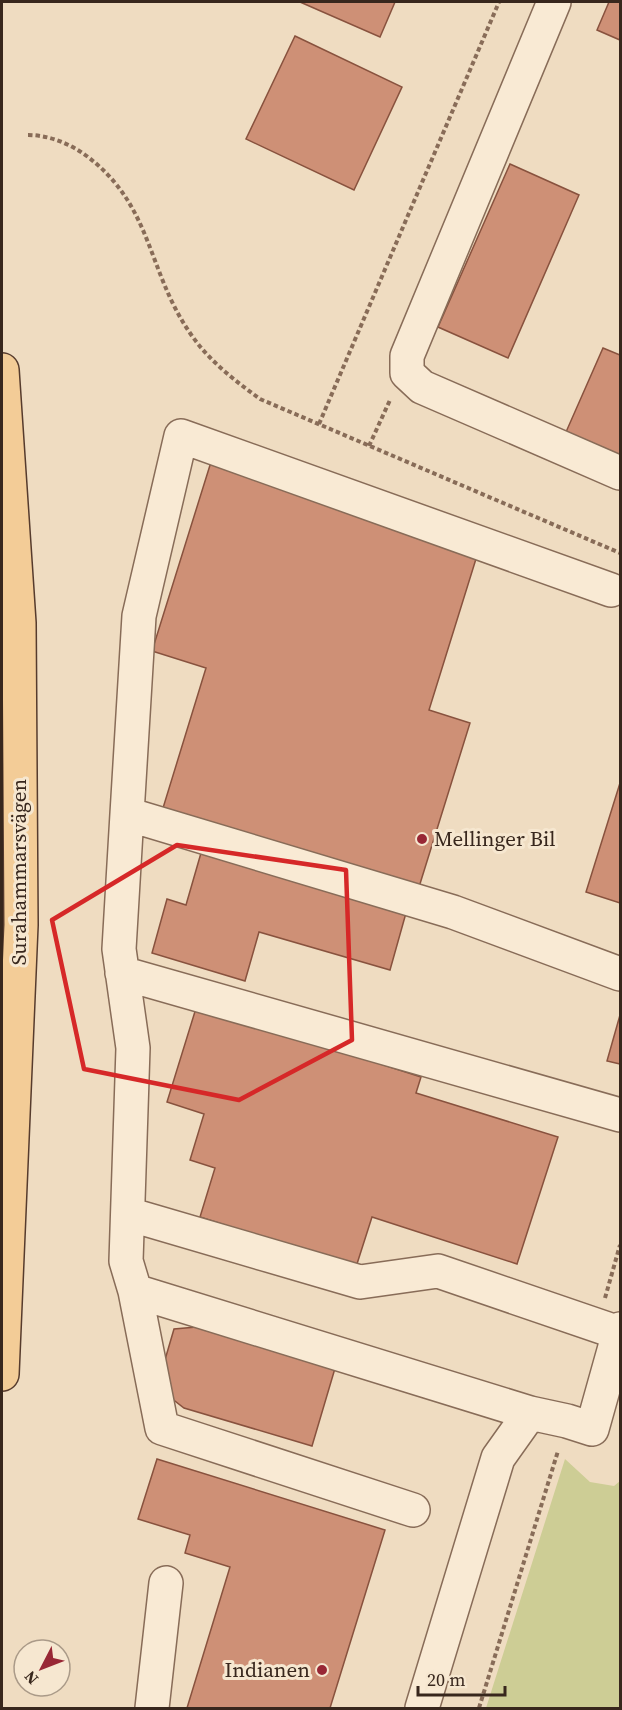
<svg xmlns="http://www.w3.org/2000/svg" width="622" height="1710" viewBox="0 0 622 1710" font-family="'Source Serif 4',serif">
	<rect width="100%" height="100%" fill="#efdcc1"/>
	<!-- green -->
	<path fill="#cdcd95" d="M565,1459L590,1482L614,1486L620,1481V1708H486Z"/>
	<!-- building -->
	<path fill="#ce9076" stroke="#88523e" stroke-width="1.5" d="M300,2H395L380,37Z
		M609,2H620V40L597,30Z
		M295,36L402,87L354,190L246,139Z
		M510,164L579,195L508,358L438,327Z
		M603,348L620,355V455L566,432Z
		M211,462L480,546L429,710L470,723L419,887L163,808L206,668L152,651Z
		M620,783V903L586,892Z
		M201,853L406,913L390,970L259,932L245,981L152,953L167,899L186,905Z
		M197,1005L421,1077L416,1093L558,1137L517,1264L372,1217L356,1267L200,1217L215,1168L190,1160L204,1114L167,1102Z
		M620,1015V1064L607,1061Z
		M208,1326L336,1365L312,1446L184,1408L157,1387L174,1329Z
		M157,1459L385,1530L330,1708H187L230,1567L185,1553L190,1535L138,1519Z"/>
	<g fill="none" stroke-linecap="round" stroke-linejoin="round">
		<defs>
			<path id="minor" d="M554,2L407,356V373L422,387L620,473
				M611,590L181,436L139,616L127,814L453,912L620,974
				M127,814L119,949L133,1048L126,1261L135,1291L530,1413
				M122,973L620,1115
				M128,1214L360,1282L438,1271L619,1333
				M135,1291L162,1428L413,1510
				M152,1708L166,1583
				M422,1708L498,1458L530,1413L567,1421L592,1429L620,1329"/>
			<path id="major" d="M2,370L19,623L21,925L2,1374"/>
		</defs>
		<!-- minor casing -->
		<use href="#minor" stroke="#886c58" stroke-width="36"/>
		<!-- major casing -->
		<use href="#major" stroke="#563b2d" stroke-width="36"/>
		<!-- path -->
		<path stroke="#886c58" stroke-width="4" stroke-dasharray="4.5 3" stroke-linecap="butt" d="M28,135C48,135 68,143 84,154C153,204 146,269 190,333C208,360 234,380 260,399L620,553
			M319,424L499,2
			M369,446L390,400
			M605,1298L620,1245
			M479,1708L558,1451"/>
		<!-- minor -->
		<use href="#minor" stroke="#f9ead4" stroke-width="33"/>
		<!-- major -->
		<use href="#major" stroke="#f3cc97" stroke-width="33"/>
	</g>
	<!-- marked area -->
	<path fill="none" stroke="#d62828" stroke-width="4.5" stroke-linejoin="round" d="M177,845L346,870L352,1040L239,1100L84,1069L52,920Z"/>
	<!-- markers -->
	<g fill="#982735" stroke="#f6e7d0" stroke-width="2">
		<circle cx="422" cy="839" r="6"/>
		<circle cx="322" cy="1670" r="6"/>
	</g>
	<g text-anchor="middle" stroke-width="6" stroke-linejoin="round" paint-order="stroke">
		<!-- poi labels -->
		<g font-size="21" fill="#38271d" stroke="#f6e7d0" text-anchor="start">
			<text x="434" y="846">Mellinger Bil</text>
			<text x="310" y="1677" text-anchor="end">Indianen</text>
		</g>
		<!-- street labels -->
		<g font-size="21" fill="#38271d" stroke="#f6e7d0">
			<text transform="translate(19 872) rotate(-90)" y="7">Surahammarsvägen</text>
		</g>
	</g>
	<!-- border -->
	<rect width="622" height="1710" fill="none" stroke="#38271d" stroke-width="6"/>
	<!-- north arrow -->
	<g transform="translate(42 1668) rotate(228)"><circle r="28" fill="#f6e7d0" stroke="#aa9a88" stroke-width="1.5"/>
	<path d="M0-4.5L10 22L0 15L-10 22Z" fill="#982735"/>
	<text y="-9" font-size="16" font-weight="bold" text-anchor="middle" fill="#38271d">N</text>
	</g>
	<!-- scale -->
	<path d="M418 1686v9h87v-9" fill="none" stroke="#38271d" stroke-width="3"/>
	<text x="427" y="1686" font-size="18" fill="#38271d" stroke="#f6e7d0" stroke-width="4.5" paint-order="stroke">20 m</text>
</svg>
